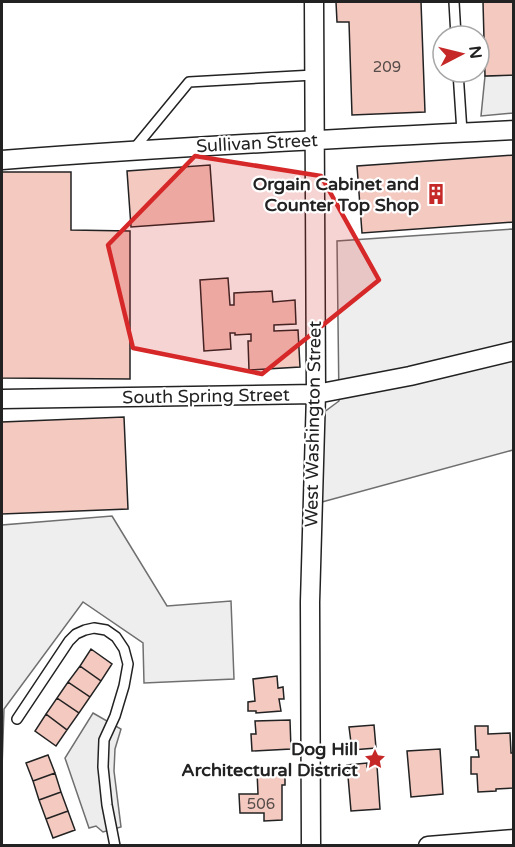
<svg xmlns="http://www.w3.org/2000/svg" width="515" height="847" viewBox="0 0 515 847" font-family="'Varela Round',sans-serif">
	<rect width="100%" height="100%" fill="#fff"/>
	<!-- green -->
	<path fill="#eee" stroke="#6f6f6f" stroke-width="1.5" d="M513,75V113L481,116L485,76Z
		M513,229V450L322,502L323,413L339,401L337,241Z
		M112,516L167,606L231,601L234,679L144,683L143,643L83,602L4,709L2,769V525Z"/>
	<!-- parking -->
	<path fill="#ededed" stroke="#6f6f6f" stroke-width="1.5" d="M93,713L121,729L115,749L114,771L121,827L103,832L96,826L89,828L65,758Z"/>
	<!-- building -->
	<path fill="#f3c9c0" stroke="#222" stroke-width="1.5" d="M336,2H421L425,112L352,115L349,22H337Z
		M483,2H514V75L485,76Z
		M514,155V222L362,233L357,166Z
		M210,165L214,221L131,227L127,171Z
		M2,172H71V230L130,231V379L2,378Z
		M228,278L230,305H234V293L272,291L273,302L295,300L296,324L274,325V331L298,330L300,367L249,370L248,341H251V334L235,335V333H230L231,349L204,351L200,280Z
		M124,417L128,509L2,514V422Z
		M91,649L112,664L101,681L80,666Z
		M80,666L101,681L90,697L68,682Z
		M277,676L278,688L283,687L284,699H279L281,711L256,713V711H248V702L255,701L253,679Z
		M68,682L90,697L79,713L57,698Z
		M57,698L79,713L67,730L46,714Z
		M46,714L67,730L56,746L35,731Z
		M290,720L291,749L252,751L251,734H256L255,721Z
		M374,725L376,748L352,750L349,727Z
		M475,726H488V734L510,733L511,753H514L513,788L496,789V791L478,792L477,774H471V757H479L478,750H476Z
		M440,749L443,794L411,797L407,751Z
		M48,755L55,773L33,781L26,763Z
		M367,763V767L377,766L380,809L351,811L347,765Z
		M257,771H285V785H282V820L264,821V813H240L239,794H258Z
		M55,773L61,792L39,800L33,781Z
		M61,792L68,811L46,819L39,800Z
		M68,811L75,830L53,838L46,819Z"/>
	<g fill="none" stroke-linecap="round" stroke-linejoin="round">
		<defs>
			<path id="service" d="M454,2L456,36
				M458,72L462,132
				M133,150L189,82L314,75
				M17,719L69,641L76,634L85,630L94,628L106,630L116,637L124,649L128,664L124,686L115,716L104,740L103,767L107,805L115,846"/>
			<path id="minor" d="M2,160C172,147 343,138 514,130
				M2,399L316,394L410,376L514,351
				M311,846L310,602L316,394L314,2
				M428,846L514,839"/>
		</defs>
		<!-- service casing -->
		<use href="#service" stroke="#222" stroke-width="12"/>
		<!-- minor casing -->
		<use href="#minor" stroke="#222" stroke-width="21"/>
		<!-- service -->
		<use href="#service" stroke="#fff" stroke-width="9"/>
		<!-- minor -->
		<use href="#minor" stroke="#fff" stroke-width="18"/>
	</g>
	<!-- marked area -->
	<path fill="#d62828" fill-opacity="0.2" stroke="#d62828" stroke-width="4.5" stroke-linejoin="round" d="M195,156L321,176L379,280L262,374L133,348L108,245Z"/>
	<!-- icons -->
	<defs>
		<symbol id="building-bare" viewBox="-9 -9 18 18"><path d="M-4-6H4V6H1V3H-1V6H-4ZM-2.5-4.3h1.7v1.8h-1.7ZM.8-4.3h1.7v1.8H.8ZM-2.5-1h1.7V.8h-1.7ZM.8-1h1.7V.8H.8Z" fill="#c62828" stroke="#fff" stroke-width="2.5" paint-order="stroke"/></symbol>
		<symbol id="sight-bare" viewBox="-9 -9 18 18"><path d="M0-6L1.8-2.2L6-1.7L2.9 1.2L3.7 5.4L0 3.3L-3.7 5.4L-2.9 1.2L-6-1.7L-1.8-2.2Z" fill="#c62828" stroke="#fff" stroke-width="2.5" paint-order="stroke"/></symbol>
	</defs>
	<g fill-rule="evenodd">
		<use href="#building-bare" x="421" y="179" width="30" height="30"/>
		<use href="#sight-bare" x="360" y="744" width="30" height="30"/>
	</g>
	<g text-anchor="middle" stroke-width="4.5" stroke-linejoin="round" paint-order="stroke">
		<!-- number labels -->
		<g font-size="15" fill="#564c4a">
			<text x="387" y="72">209</text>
			<text x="261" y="809">506</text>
		</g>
		<!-- street labels -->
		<g font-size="18" fill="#222" stroke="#fff">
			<text transform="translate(257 143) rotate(-3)" y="6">Sullivan Street</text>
			<text transform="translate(206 396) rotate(-1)" y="6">South Spring Street</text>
			<text transform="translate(313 424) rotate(-89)" y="6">West Washington Street</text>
		</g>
		<!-- poi labels -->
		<g font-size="18" font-weight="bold" fill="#222" stroke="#fff" text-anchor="end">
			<text x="419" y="190">Orgain Cabinet and<tspan x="419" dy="21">Counter Top Shop</tspan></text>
			<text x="358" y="755">Dog Hill<tspan x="358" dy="21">Architectural District</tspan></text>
		</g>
	</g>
	<!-- border -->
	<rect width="515" height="847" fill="none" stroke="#222222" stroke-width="6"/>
	<!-- north arrow -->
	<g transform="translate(461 54) rotate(83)"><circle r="28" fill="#ffffff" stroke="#a7a7a7" stroke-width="1.5"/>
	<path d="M0-4.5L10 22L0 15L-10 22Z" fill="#c62828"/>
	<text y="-9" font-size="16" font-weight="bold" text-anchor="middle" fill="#222222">N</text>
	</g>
</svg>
